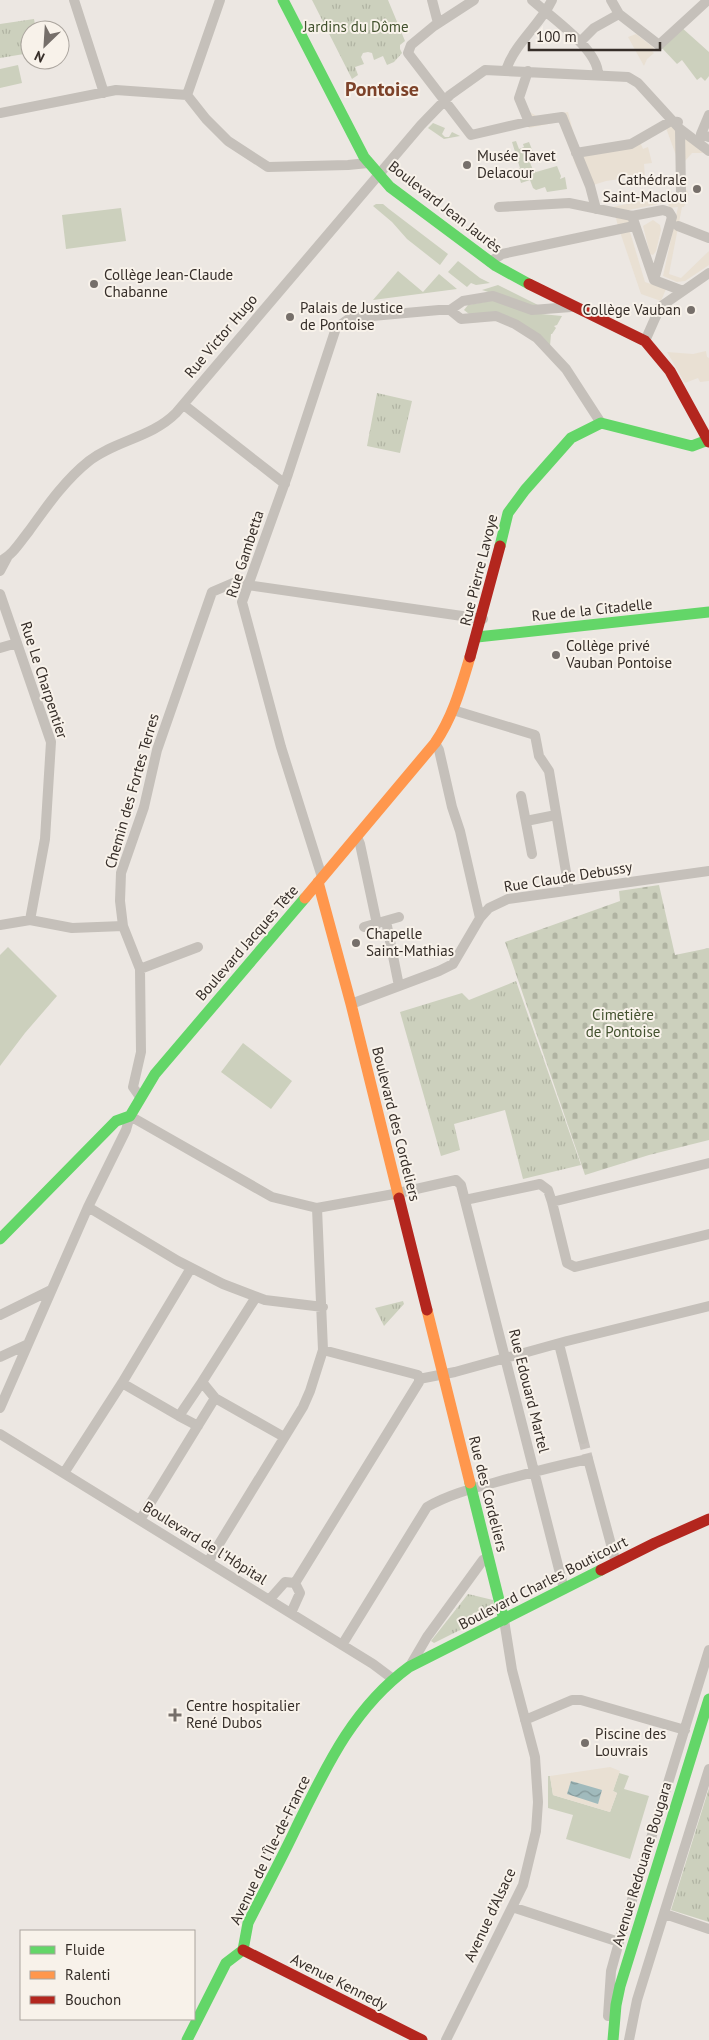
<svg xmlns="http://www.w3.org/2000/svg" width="709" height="2040" viewBox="0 0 709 2040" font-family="'PT Sans',sans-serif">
	<defs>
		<pattern id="cemetery-stones" width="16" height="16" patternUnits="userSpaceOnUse" patternTransform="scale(1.25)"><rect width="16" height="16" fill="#ccd0bd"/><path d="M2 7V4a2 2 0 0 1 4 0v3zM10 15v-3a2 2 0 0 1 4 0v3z" fill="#b0b3a2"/></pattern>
		<pattern id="park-tufts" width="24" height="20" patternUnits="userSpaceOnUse" patternTransform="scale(1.25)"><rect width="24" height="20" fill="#ccd0bd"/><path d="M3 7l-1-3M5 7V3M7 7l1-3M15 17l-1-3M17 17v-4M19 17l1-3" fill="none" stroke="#b0b3a2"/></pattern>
		<pattern id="water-waves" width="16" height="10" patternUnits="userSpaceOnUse" patternTransform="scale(1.25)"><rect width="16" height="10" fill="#a0babc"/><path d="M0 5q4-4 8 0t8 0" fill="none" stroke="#839899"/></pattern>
	</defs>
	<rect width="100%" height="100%" fill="#ece7e2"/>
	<!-- green -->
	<path fill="#ccd0bd" d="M681,27L709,52V76L705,81L701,77L697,80L682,60L677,64L661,47Z
		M18,65L22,83L0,88V69Z
		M433,123L445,128L442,134L445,137H449L452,132L460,136L444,139L428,128Z
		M516,141L519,149L524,147L523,144L529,142L533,152L527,155L533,170L535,169L536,172L557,166L561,176L560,179L565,177L567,189L547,192L545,187L536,190L533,188L530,180L521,183L517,170L520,168L512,142Z
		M376,204H383L389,209L448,254L440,265L407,239L392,222L373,206Z
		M121,208L126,241L66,249L62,215Z
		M458,261L480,278L490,283L476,285L471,283L467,287L448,272Z
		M398,271L423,292L439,274L457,289L373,300Z
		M498,285L538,305H530L482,290Z
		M495,300L531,313L562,316L557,325L554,326L556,328L552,334H551L550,346L501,313L469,314L464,310L468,305Z
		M8,947L57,996L25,1033L0,1066V955Z
		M243,1043L292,1081L271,1109L221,1072Z
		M619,1773L629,1776L624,1789L649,1796L630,1859L566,1839L573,1815L548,1808V1776H550L553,1795L610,1812L617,1793L613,1791Z"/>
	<!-- cemetery -->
	<path fill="url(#cemetery-stones)" d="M659,885L675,955L709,948V1140L649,1155L585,1175L505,942L620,901L619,891Z"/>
	<!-- park -->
	<path fill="url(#park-tufts)" d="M312,0H388L405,41L400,45V49L402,53L394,62L387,65L383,56L374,60L372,53L368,52L363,53L361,57L364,64L355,67L358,75L352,79Z
		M34,19L36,30H30V53L0,58V24Z
		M377,393L412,401L400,453L367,446Z
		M516,981L581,1165L523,1179L505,1110L454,1124L460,1150L441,1156L400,1012L462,993L469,1000Z
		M403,1301L404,1304L384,1326L375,1308Z
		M468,1594L493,1600L495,1609L492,1614L434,1643L431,1641Z
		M709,1788V1922L671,1910Z"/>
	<!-- plaza -->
	<path fill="#e9e0d3" d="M636,34L654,48L651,50L654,53L647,59L644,66L628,37Z
		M530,112L538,117L568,112L578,151L615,145L670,125L703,153H692L685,161L684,187L689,194L684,207H682L669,274L681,278L709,251V265L685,281L677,282L663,276L678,207L669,208L668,202L629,210L630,232L645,282L666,289L661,301L641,294L618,226L613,207L649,199L667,193H678L677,158L666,128L640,142L643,149L648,147L652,163L644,164L645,177L640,178V176L606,181L590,186L585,182L576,166L560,123L558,122L529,128L525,116Z
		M653,220L660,225L661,230L656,251L653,255L650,254L643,226Z
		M706,351L707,357L709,358V381L700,382L698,378L685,383L667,352L693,354Z
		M610,1767L620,1771L613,1791L617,1793L610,1812L553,1795L550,1776Z"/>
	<!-- water -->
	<path fill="url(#water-waves)" d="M571,1781L602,1790L598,1804L567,1794Z"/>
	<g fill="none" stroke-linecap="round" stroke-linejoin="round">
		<!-- street-tunnel -->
		<path stroke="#c8c2bd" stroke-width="10" stroke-dasharray="10 5" stroke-linecap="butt" d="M583,1439L588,1459"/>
		<!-- street -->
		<path stroke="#c5c0ba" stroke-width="10" d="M74,0L104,93
			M432,0L438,23
			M474,0L434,26L411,45L408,53L471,135L527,122L562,117L590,186L596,209
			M532,0C551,17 598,49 598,74
			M611,0L619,14L659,45L708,0
			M580,42L594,28L619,14
			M506,70C515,43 540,25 552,0
			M528,71L519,98L529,122
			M187,95L206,119L228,141L268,167L348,165L368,163
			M0,113L116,90L187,95L220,0
			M709,115L701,134L709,137
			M680,129L681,192
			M576,153L631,144L671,121L678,122
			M499,207L569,203L632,216
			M678,226L709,238
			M490,262L502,254L634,226
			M654,280L672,217L669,212L663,210L632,216L654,280L683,291
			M450,310L463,301L493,296L532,310L571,307
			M645,341L660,307L709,273
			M184,405L285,484
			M0,561C13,555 20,542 29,531C47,506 65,480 89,461C116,440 151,438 176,413L421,125L450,95L485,70L628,77L638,83L680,129L709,151
			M0,571L7,558
			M0,594L51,742L45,839L30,920
			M0,648L17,643
			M453,710L535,735L539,756L549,771L569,890
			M435,743L439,750L452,807L460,831L480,918
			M521,796L532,854
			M526,821L556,815
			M357,837L360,844L377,924
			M322,877L281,747L242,602L288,474L336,328L350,318L439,310H450L461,319L496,316L515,324L537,338L566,369L601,423
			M386,921L399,986
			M0,925L30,920L72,928L123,926
			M364,927L399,917
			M140,969L198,947
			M351,1004L439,971L453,964L480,918L489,908L508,899L709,871
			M140,1097L133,1087L141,1052L140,969L123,926L120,901L121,873L144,807L157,750L212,592L233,583L483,619
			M465,1200L540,1184L548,1190L552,1202L709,1163
			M552,1202L567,1263L575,1267L709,1234
			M88,1207L178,1261L223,1284L265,1300L323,1307
			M0,1315L51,1290
			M559,1344L583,1439
			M323,1350L418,1375L419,1379
			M0,1357L26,1345
			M202,1382L256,1297
			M122,1383L179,1416
			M215,1398L284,1437
			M0,1408L88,1207L126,1130L130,1116L272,1197L317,1208L394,1194L456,1180L461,1185L564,1589
			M0,1434L373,1664L393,1679
			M64,1473L122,1383L191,1268
			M140,1520L215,1398L202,1382L179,1416L198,1426
			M208,1562L303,1407L310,1391L323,1350L317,1208
			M295,1583L419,1382V1379L455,1372L567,1341L709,1306
			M269,1600L285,1582L295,1583
			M291,1613L300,1593L295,1583
			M342,1645L427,1507C448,1495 470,1489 493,1483C525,1474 556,1466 588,1459L616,1563
			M410,1666L427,1637L483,1560L488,1558
			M525,1720L572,1700H581L685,1730
			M512,1907L619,1942
			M665,1914L709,1929
			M608,2016L611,1971L619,1942L709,1650
			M446,2040L523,1885L536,1831L538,1802L535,1757L512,1670L504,1620
			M629,2040L637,2000L709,1769"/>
		<!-- fast -->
		<path stroke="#63d668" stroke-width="11" d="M283,0L364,157L390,187L496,266L529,284
			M500,546L508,513L525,490L571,438L601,423L692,446L708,440
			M477,637L709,612
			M0,1239L116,1121L130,1116L155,1074L305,898
			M470,1483L504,1620
			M187,2040L226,1963L243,1950L248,1923C264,1891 281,1860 296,1828C326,1767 353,1708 409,1667L601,1570
			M613,2040L616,2005L620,1986L709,1699"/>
		<!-- slow -->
		<path stroke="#ff974d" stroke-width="11" d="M318,882L351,1004L399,1198
			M305,898L435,743C453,717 461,687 470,657
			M427,1310L470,1483"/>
		<!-- jam -->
		<path stroke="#b3261e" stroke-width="11" d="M529,284L645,341L670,371L709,442
			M470,657L500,546
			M399,1198L427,1310
			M601,1570L655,1543L709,1519
			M243,1950L422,2040"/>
	</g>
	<!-- markers -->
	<g fill="#766f6a" stroke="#f8f2ea" stroke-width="2">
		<circle cx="467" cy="165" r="5"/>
		<circle cx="697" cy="189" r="5"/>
		<circle cx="94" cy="284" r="5"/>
		<circle cx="691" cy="310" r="5"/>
		<circle cx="290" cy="317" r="5"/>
		<circle cx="556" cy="655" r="5"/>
		<circle cx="356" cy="943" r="5"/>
		<path d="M172.5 1707.5h5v5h5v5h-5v5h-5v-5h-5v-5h5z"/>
		<circle cx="585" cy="1743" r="5"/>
	</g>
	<g text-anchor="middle" stroke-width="4" stroke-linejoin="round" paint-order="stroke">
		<!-- park labels -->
		<g font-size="15" fill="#43522f" stroke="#f8f2ea">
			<text x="356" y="32">Jardins du Dôme</text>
			<text x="623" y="1020">Cimetière<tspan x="623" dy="17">de Pontoise</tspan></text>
		</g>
		<!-- poi labels -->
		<g font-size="15" fill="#362e29" stroke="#f8f2ea" text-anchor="start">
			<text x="477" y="161">Musée Tavet<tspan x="477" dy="17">Delacour</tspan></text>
			<text x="687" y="185" text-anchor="end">Cathédrale<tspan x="687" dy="17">Saint-Maclou</tspan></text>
			<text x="104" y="280">Collège Jean-Claude<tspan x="104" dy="17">Chabanne</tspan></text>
			<text x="300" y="313">Palais de Justice<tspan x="300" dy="17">de Pontoise</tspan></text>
			<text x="681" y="315" text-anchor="end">Collège Vauban</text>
			<text x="566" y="651">Collège privé<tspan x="566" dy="17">Vauban Pontoise</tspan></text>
			<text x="366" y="939">Chapelle<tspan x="366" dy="17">Saint-Mathias</tspan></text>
			<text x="186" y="1711">Centre hospitalier<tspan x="186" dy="17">René Dubos</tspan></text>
			<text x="595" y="1739">Piscine des<tspan x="595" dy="17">Louvrais</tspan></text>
		</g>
		<!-- street labels -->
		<g font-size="15" fill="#362e29" stroke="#f8f2ea">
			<text transform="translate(445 207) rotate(38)" y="5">Boulevard Jean Jaurès</text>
			<text transform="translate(221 336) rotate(-50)" y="5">Rue Victor Hugo</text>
			<text transform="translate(245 554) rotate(-72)" y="5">Rue Gambetta</text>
			<text transform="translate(479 570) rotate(-76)" y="5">Rue Pierre Lavoye</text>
			<text transform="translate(592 610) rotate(-6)" y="5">Rue de la Citadelle</text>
			<text transform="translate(44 680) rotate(72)" y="5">Rue Le Charpentier</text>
			<text transform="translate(132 791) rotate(-74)" y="5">Chemin des Fortes Terres</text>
			<text transform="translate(568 877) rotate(-9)" y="5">Rue Claude Debussy</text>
			<text transform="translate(247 943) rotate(-49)" y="5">Boulevard Jacques Tête</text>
			<text transform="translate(396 1124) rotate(76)" y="5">Boulevard des Cordeliers</text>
			<text transform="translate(529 1391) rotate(76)" y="5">Rue Edouard Martel</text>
			<text transform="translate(488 1494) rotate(76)" y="5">Rue des Cordeliers</text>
			<text transform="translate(205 1543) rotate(32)" y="5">Boulevard de l'Hôpital</text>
			<text transform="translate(543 1583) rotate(-27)" y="5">Boulevard Charles Bouticourt</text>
			<text transform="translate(270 1850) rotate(-64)" y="5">Avenue de l'Île-de-France</text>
			<text transform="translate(642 1864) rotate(-73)" y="5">Avenue Redouane Bougara</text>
			<text transform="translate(490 1915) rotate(-65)" y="5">Avenue d'Alsace</text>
			<text transform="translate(339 1982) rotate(27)" y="5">Avenue Kennedy</text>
		</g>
		<!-- district labels -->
		<g font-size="20" font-weight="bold" fill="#7d4229" stroke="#f8f2ea">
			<text x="382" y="96">Pontoise</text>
		</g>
	</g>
	<!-- legend -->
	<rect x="20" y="1930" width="175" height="90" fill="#f8f2ea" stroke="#aaa49d"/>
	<rect x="30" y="1946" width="25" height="8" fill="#63d668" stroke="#aaa49d"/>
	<text x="65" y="1955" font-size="15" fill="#362e29">Fluide</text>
	<rect x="30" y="1971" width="25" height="8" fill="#ff974d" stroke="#aaa49d"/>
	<text x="65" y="1980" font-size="15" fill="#362e29">Ralenti</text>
	<rect x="30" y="1996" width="25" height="8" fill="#b3261e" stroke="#aaa49d"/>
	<text x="65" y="2005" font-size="15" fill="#362e29">Bouchon</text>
	<!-- north arrow -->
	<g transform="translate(45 45) rotate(205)"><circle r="24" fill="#f8f2ea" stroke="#aaa49d"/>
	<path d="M0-4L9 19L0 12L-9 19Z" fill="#766f6a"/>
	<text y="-8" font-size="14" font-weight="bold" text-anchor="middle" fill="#362e29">N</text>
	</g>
	<!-- scale -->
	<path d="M529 42v8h131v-8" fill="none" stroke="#362e29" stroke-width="2.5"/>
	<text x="536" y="42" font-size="15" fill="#362e29" stroke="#f8f2ea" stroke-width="4" paint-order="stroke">100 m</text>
</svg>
